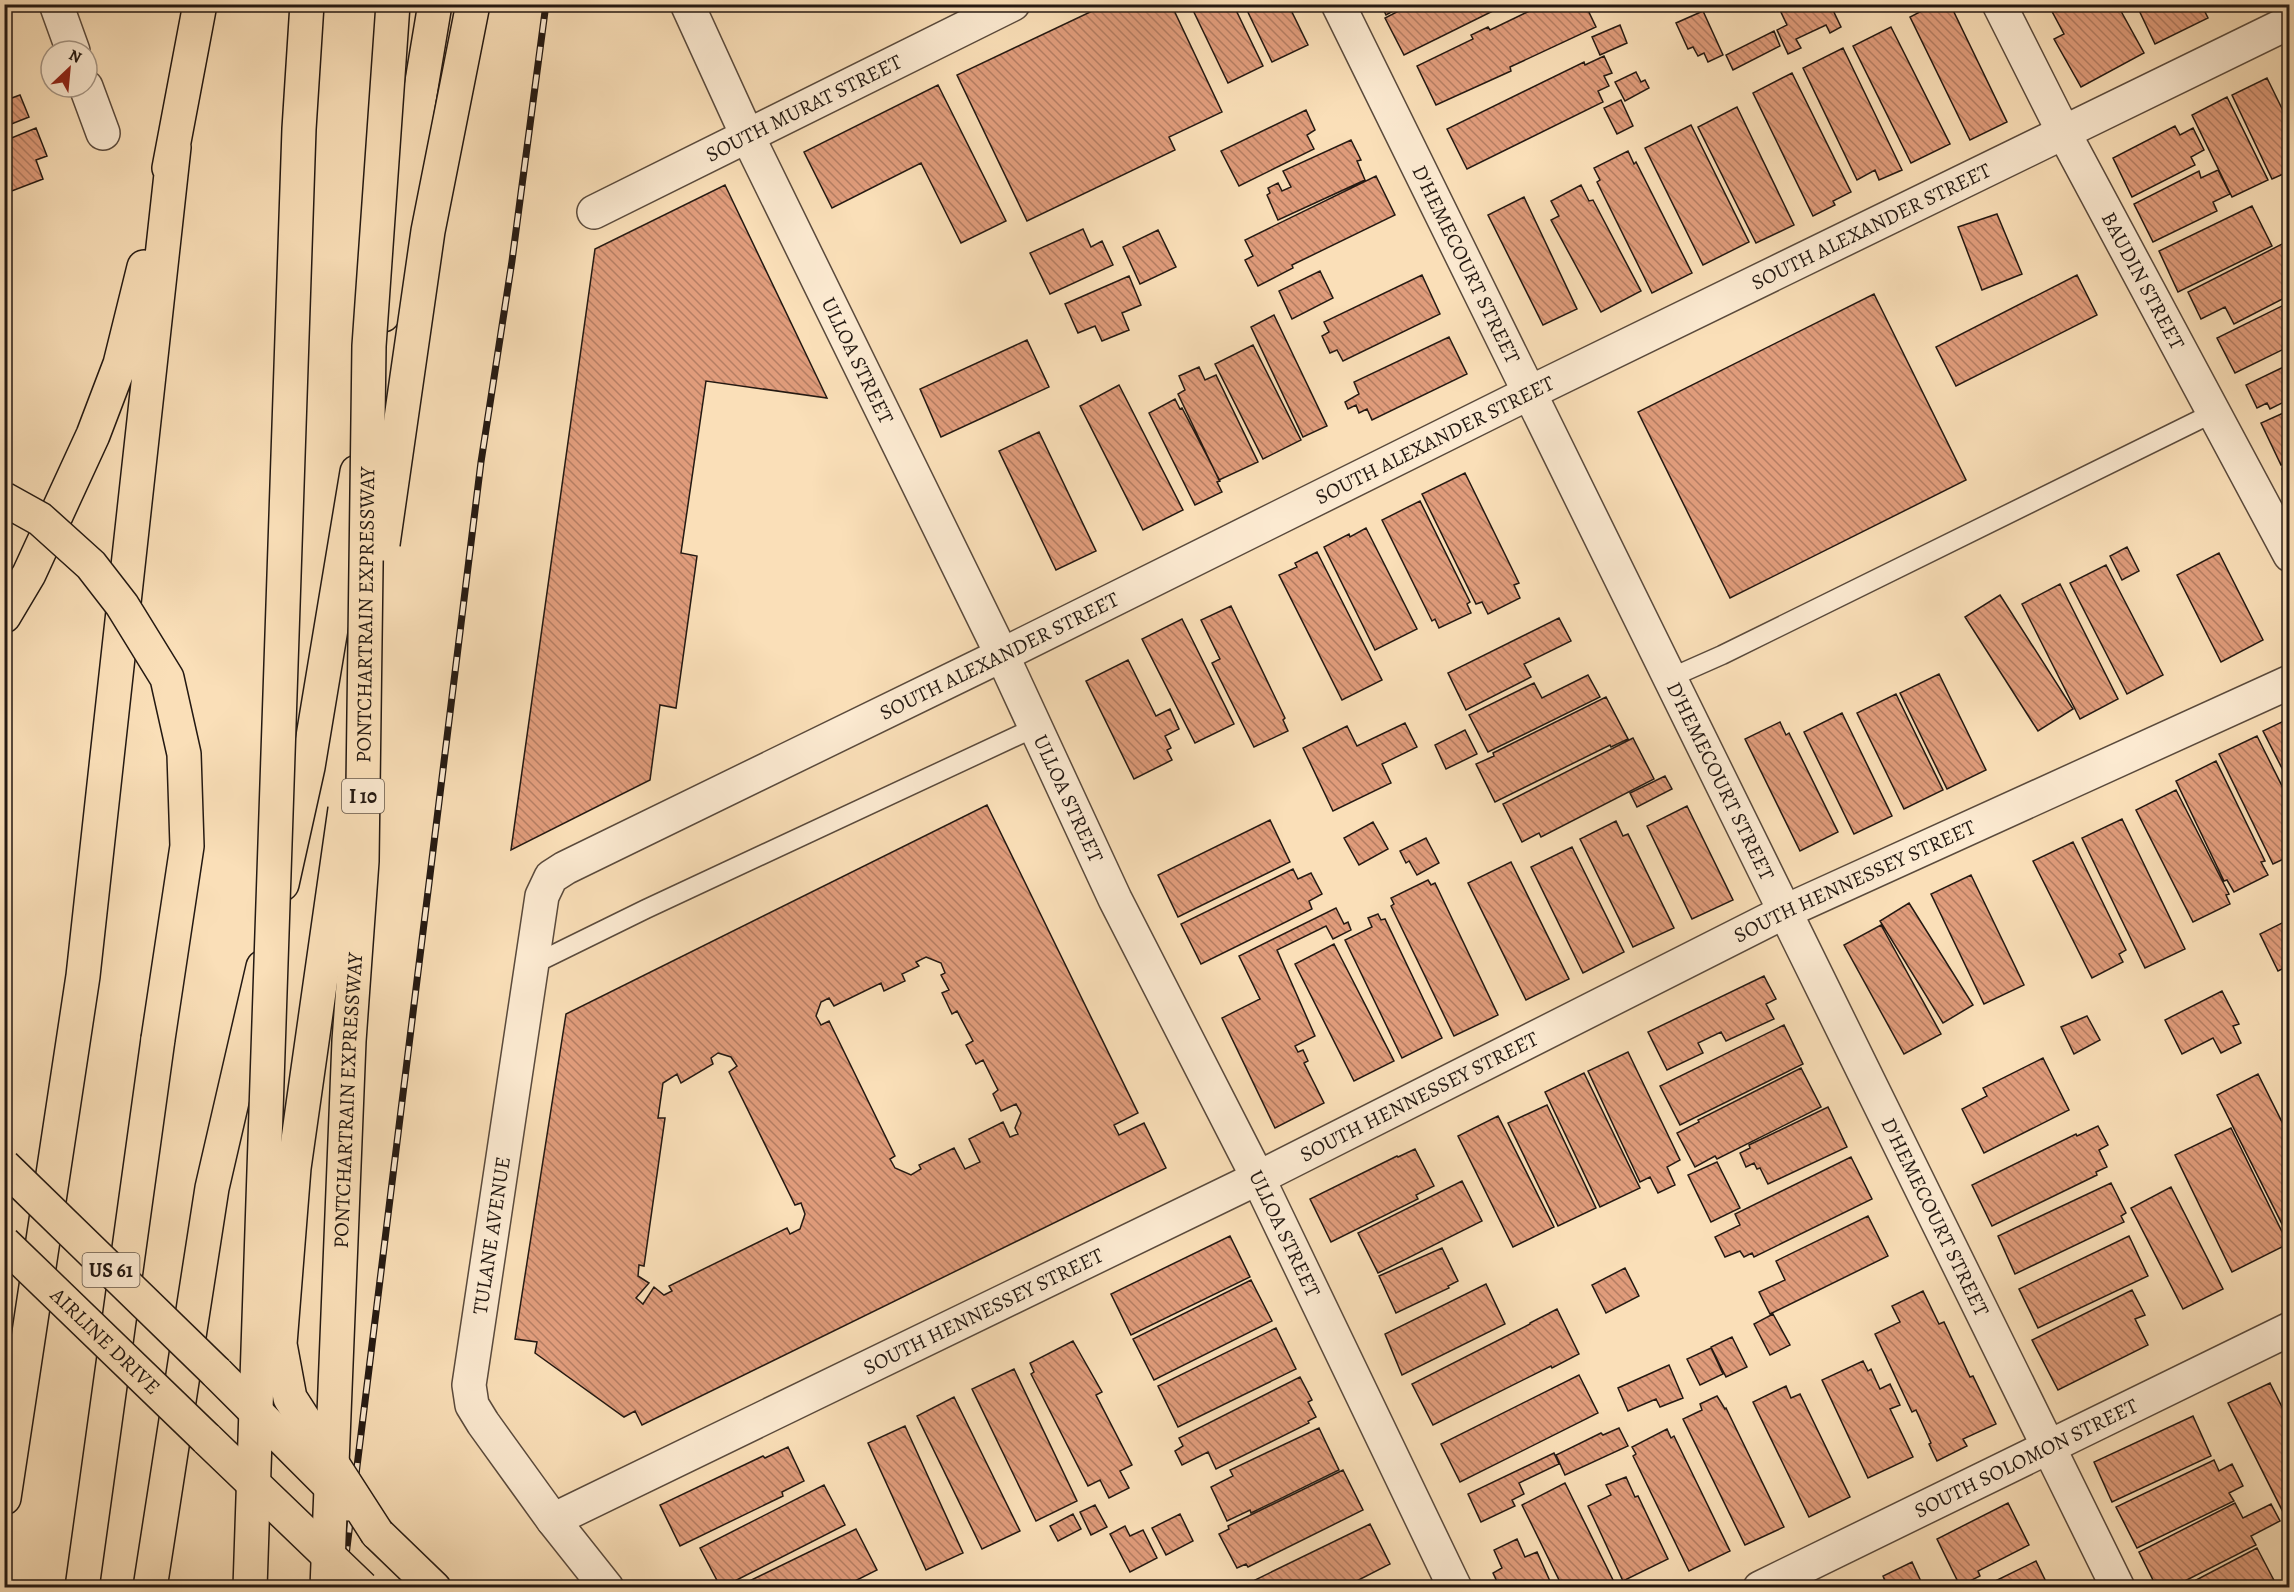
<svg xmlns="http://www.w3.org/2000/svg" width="2294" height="1592" viewBox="0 0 2294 1592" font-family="Alegreya,serif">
	<defs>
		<pattern id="building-back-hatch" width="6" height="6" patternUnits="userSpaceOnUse" patternTransform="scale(1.5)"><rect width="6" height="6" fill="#e09c7b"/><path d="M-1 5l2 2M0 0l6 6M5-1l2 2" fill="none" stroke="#b57e63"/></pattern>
	</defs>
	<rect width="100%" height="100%" fill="#fadfb8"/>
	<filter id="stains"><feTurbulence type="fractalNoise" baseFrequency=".00333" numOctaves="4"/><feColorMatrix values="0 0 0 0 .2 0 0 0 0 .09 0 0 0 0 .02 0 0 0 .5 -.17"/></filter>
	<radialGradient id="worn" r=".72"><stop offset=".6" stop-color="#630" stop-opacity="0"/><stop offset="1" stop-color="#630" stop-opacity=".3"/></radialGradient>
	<!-- building -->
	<path fill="url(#building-back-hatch)" stroke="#241912" stroke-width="1.5" fill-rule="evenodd" d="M1107,4H1171L1222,112L1169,137L1175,150L1027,221L957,75Z
		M1190,4H1233L1263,66L1228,83Z
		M1244,4H1288L1308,45L1272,62Z
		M1381,4H1406L1386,15Z
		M1412,4H1503V6L1404,55L1385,18Z
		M1544,4H1585L1596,27L1510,67L1511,71L1436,105L1417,66L1473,39L1471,35L1488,27L1490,30Z
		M1777,4H1830L1841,27L1830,33L1826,25L1796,39L1801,48L1788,54L1777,30L1787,25Z
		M1935,4H1950L2007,122L1970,140L1910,17Z
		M2048,4H2117L2144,53L2081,87L2054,39L2064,34Z
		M2136,4H2201L2208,18L2155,44Z
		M1703,11L1723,55L1708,62L1704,53L1698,56L1693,47L1688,49L1676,23Z
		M1620,25L1627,43L1600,55L1592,37Z
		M1891,27L1950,144L1911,163L1853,46Z
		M1774,31L1780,46L1733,70L1726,55Z
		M1843,48L1902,170L1879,180L1875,170L1857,180L1803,68Z
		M1604,56L1612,73L1604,76L1609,86L1598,91L1603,102L1467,169L1447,129L1584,62L1585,65Z
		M1636,72L1641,82L1645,80L1649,88L1625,101L1615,82Z
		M1792,73L1851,192L1833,201L1835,205L1813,216L1753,93Z
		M2267,78L2290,125V171L2272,179L2232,95Z
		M938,85L1006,221L961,243L921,163L832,208L804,152Z
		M4,87L9,99L20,95L29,117L4,127Z
		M2227,97L2268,180L2232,197L2192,115Z
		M1621,100L1633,126L1617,134L1604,108Z
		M1737,107L1794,225L1756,243L1698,127Z
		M1306,110L1315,130L1307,135L1314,149L1239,186L1221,151Z
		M1691,125L1749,242L1703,265L1645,148Z
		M2175,126L2180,135L2193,128L2204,150L2191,157L2195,165L2132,197L2113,158Z
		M36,128L47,156L36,160L43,179L4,194V141Z
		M1351,140L1361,160L1357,161L1365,180L1278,220L1267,195L1270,193L1268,188L1278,183L1282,191L1291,187L1283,171Z
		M1628,151L1634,164L1636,162L1692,273L1652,293L1597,182L1600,180L1594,168Z
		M2218,170L2230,194L2213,202L2217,211L2153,242L2134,204L2199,171L2201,178Z
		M1376,176L1395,215L1292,265L1293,268L1258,286L1245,260L1253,256L1245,240Z
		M725,185L827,398L706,381L681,553L697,556L676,708L660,705L650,780L511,850L595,249Z
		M1581,185L1589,201L1593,200L1641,291L1601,312L1551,220L1559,216L1551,201Z
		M1524,197L1577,309L1543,325L1488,215Z
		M2252,206L2272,246L2178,292L2159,251Z
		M1997,214L2022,274L1982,290L1958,227Z
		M1083,229L1091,247L1102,241L1113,265L1050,294L1030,253Z
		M1158,230L1176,267L1140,284L1123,247Z
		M2290,240V295L2234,324L2225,307L2201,319L2188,292Z
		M1320,271L1333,298L1292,319L1279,291Z
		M1422,275L1440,314L1343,361L1337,350L1330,353L1322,336L1329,332L1324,322Z
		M2077,275L2097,315L1956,386L1936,347Z
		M1129,276L1141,305L1122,313L1129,330L1102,341L1095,326L1078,333L1065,304Z
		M1874,294L1966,480L1730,598L1638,412Z
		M2290,302V346L2235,373L2217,338Z
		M1274,315L1327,426L1303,437L1251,327Z
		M1449,337L1467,374L1372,420L1367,409L1359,413L1356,405L1348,409L1345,402L1359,394L1354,382Z
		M1027,340L1049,387L941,437L920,389Z
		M1253,345L1301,440L1263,459L1215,364Z
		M2290,364V399L2270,409L2267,403L2257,408L2246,385Z
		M1199,367L1205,380L1216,375L1258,462L1219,480L1178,394L1185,390L1179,376Z
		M1119,385L1183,510L1143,530L1080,406Z
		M1175,399L1180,409L1182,408L1220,481L1217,482L1222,492L1195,505L1149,413Z
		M2290,410V461L2281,465L2261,423Z
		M1039,432L1096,551L1056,570L999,451Z
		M2290,464V484L2282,469Z
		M1465,473L1519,583L1514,585L1520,598L1488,614L1482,602L1476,604L1422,494Z
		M1420,501L1470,602L1467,604L1471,613L1439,628L1435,619L1432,621L1382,520Z
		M1366,528L1417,629L1375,650L1324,547L1349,534L1350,537Z
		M2127,547L2139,571L2122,580L2110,556Z
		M1317,552L1382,680L1342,700L1279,575L1297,567L1295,563Z
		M2219,553L2263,640L2221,662L2177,575Z
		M2106,565L2163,675L2127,694L2070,583Z
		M2060,584L2118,699L2080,719L2022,604Z
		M2000,595L2073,709L2038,731L1965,617Z
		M1231,606L1285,718L1283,720L1288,731L1254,747L1212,663L1220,659L1201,620Z
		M1559,618L1571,641L1524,664L1531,677L1466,710L1448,673Z
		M1182,619L1234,724L1195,743L1142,639Z
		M1128,660L1156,716L1170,709L1179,729L1165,736L1171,748L1167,750L1172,760L1134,779L1086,681Z
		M1939,674L1986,770L1947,789L1900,693Z
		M1588,675L1600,697L1488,752L1469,715L1534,683L1542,698Z
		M1896,694L1943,790L1904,809L1857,713Z
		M1606,697L1628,739L1611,747L1610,745L1495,802L1476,764L1494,756L1493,753Z
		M1842,713L1892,816L1854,834L1804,732Z
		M2290,718V784L2263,731Z
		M1780,722L1786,735L1789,733L1838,832L1800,851L1745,739Z
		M1405,723L1417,747L1382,764L1391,783L1333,811L1303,748L1347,726L1357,746Z
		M1465,730L1477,754L1446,769L1435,745Z
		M2257,736L2290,802V856L2273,864L2219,754Z
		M1633,738L1654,779L1541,837L1539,833L1522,842L1503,804Z
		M2216,761L2265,861L2261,862L2268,875L2234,892L2227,880L2224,881L2176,781Z
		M1665,776L1672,789L1637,807L1630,793Z
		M2176,790L2229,894L2226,895L2230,904L2193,922L2136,810Z
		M987,805L1138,1113L1114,1125L1119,1135L1144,1123L1166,1168L642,1425L635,1411L624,1417L535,1353L537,1342L515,1339L566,1014ZM926,957L941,963L945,973L941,975L949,990L942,993L952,1014L957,1011L973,1041L966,1045L976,1064L983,1060L998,1090L993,1094L1001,1111L1016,1104L1021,1113L1015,1128L1018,1134L1010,1137L1003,1122L969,1139L980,1162L965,1169L954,1148L919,1165L921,1169L911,1175L895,1168L890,1159L895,1156L829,1021L821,1025L816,1016L821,1002L829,998L834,1006L881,983L884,991L905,981L902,974L919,966L916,962ZM718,1053L731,1057L737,1066L729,1072L795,1205L801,1203L805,1214L800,1229L790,1234L787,1228L669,1286L672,1291L664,1295L654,1287L643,1304L636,1298L649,1283L638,1276L639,1265L644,1266L665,1118H658L663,1083L677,1074L681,1083L713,1064L711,1058Z
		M1687,806L1733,900L1692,919L1647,826Z
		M2122,819L2185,949L2145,968L2082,838Z
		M1270,820L1290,862L1178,917L1158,875Z
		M1616,821L1623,836L1628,834L1674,928L1633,947L1580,839Z
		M1373,822L1388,849L1359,865L1344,838Z
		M1426,838L1439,863L1417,875L1409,861L1406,863L1400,851Z
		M2073,842L2126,950L2119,954L2123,962L2092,978L2033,861Z
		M1572,847L1624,952L1583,973L1531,867Z
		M1511,862L1569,979L1526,1000L1468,883Z
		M1293,869L1298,879L1311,873L1322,894L1309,901L1312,909L1201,964L1181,924Z
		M1971,875L2024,985L1984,1004L1931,894Z
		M1428,880L1431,885L1435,883L1498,1015L1454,1036L1391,906L1394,904L1391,898Z
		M1909,903L1973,1005L1943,1023L1880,921Z
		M1336,908L1344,924L1348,922L1351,930L1333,939L1326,926L1277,950L1315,1036L1295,1046L1298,1052L1303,1050L1308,1061L1304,1063L1324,1103L1275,1128L1222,1018L1260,999L1239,956Z
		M1378,914L1381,920L1385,919L1442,1038L1402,1058L1345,940L1372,927L1368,918Z
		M2290,919V965L2278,971L2260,934Z
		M1881,925L1941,1034L1904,1054L1844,945Z
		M1334,944L1394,1061L1354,1081L1295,964Z
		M1764,976L1776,999L1766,1004L1774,1019L1726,1041L1721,1032L1698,1043L1703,1053L1667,1070L1648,1032Z
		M2222,991L2239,1024L2233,1026L2241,1043L2221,1053L2213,1038L2182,1054L2165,1020Z
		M2087,1016L2100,1040L2074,1054L2061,1027Z
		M1784,1025L1803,1064L1680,1125L1660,1086Z
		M1628,1052L1680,1160L1667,1167L1675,1185L1658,1193L1650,1177L1640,1182L1588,1071Z
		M2043,1058L2069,1110L1984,1153L1962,1109L1987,1096L1983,1088Z
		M1801,1068L1821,1107L1717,1159L1715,1156L1695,1167L1677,1133L1699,1122L1698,1120Z
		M1584,1073L1640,1188L1600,1207L1545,1092Z
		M2258,1074L2290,1138V1240L2217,1095Z
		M1547,1105L1596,1208L1558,1226L1508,1123Z
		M1828,1107L1847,1147L1768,1184L1760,1168L1757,1169L1754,1163L1746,1167L1740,1153L1750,1148L1749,1145Z
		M1498,1116L1554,1227L1513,1247L1458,1136Z
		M2098,1126L2108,1145L2099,1150L2107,1167L2096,1172L2097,1175L1992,1226L1972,1185L2076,1134L2077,1136Z
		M2231,1128L2288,1244L2232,1272L2175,1155Z
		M1415,1149L1434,1186L1416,1195L1418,1199L1331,1242L1310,1199L1397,1156L1398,1157Z
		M1851,1157L1872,1199L1754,1257L1752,1253L1744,1257L1740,1251L1725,1257L1715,1237L1740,1225L1735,1214Z
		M1717,1162L1740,1208L1711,1222L1688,1175Z
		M1462,1181L1482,1221L1378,1273L1358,1233Z
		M2111,1183L2126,1213L2121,1216L2124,1222L2015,1274L1998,1236Z
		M2171,1187L2223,1289L2183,1309L2131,1208Z
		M1868,1216L1888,1256L1770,1314L1759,1292L1785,1280L1776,1261Z
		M1230,1236L1250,1277L1131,1335L1111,1294Z
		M2129,1236L2148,1276L2038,1328L2019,1289Z
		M1442,1248L1458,1281L1448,1286L1449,1288L1396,1313L1379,1276Z
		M1625,1268L1639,1296L1606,1313L1592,1285Z
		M1251,1280L1272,1321L1154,1380L1133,1339Z
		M1486,1284L1505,1324L1402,1375L1385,1334Z
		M2132,1290L2145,1315L2135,1319L2148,1345L2058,1390L2032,1340Z
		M1923,1291L1939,1324L1944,1322L1970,1377L1973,1376L1996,1424L1963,1439L1967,1446L1937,1461L1929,1444L1931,1443L1916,1410L1912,1412L1875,1334L1900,1322L1892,1306Z
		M1557,1309L1579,1354L1552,1368L1551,1366L1433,1425L1412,1384L1530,1324V1323Z
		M1773,1314L1790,1345L1770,1355L1754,1324Z
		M1276,1328L1296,1369L1178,1427L1158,1386Z
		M1732,1337L1747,1367L1726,1377L1711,1347Z
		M1073,1341L1102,1392L1096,1395L1132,1465L1120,1471L1129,1488L1109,1498L1100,1480L1088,1486L1031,1374L1034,1372L1030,1363Z
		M1711,1348L1723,1374L1700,1385L1687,1359Z
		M1863,1361L1868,1371L1871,1369L1880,1389L1890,1384L1900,1405L1890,1409L1913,1457L1868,1478L1822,1380Z
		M1669,1365L1683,1398L1660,1407L1656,1399L1628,1411L1618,1388Z
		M1014,1369L1077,1501L1036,1521L972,1389Z
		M1579,1375L1598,1413L1460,1482L1441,1444Z
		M1300,1377L1312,1400L1308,1402L1316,1417L1308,1421L1309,1423L1216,1469L1208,1452L1182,1465L1175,1451L1183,1446L1179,1438Z
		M2270,1383L2290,1423V1526L2228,1403Z
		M1786,1386L1791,1398L1800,1394L1850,1497L1809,1517L1753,1402Z
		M1717,1396L1725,1409L1726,1408L1784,1527L1745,1545L1683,1419L1702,1410L1700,1404Z
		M954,1397L1020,1531L982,1549L917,1416Z
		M2193,1416L2211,1456L2112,1502L2094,1462Z
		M905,1426L963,1553L926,1570L868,1443Z
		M1319,1428L1339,1470L1251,1513L1250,1510L1227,1521L1211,1487L1233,1476L1230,1470Z
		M1619,1428L1628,1446L1565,1475L1556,1455L1601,1433L1603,1435Z
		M1667,1429L1671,1438L1674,1436L1730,1551L1689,1571L1633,1456L1636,1454L1632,1447Z
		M788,1447L804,1481L782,1492L783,1496L680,1546L660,1505L763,1456L765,1458Z
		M1554,1453L1559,1464L1519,1483L1524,1494L1512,1500L1515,1506L1481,1522L1468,1494Z
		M2214,1460L2219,1471L2232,1464L2243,1486L2229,1493L2234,1501L2137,1548L2116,1507Z
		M1343,1470L1363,1510L1248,1567L1246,1564L1237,1568L1219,1534L1229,1529L1228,1526Z
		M1626,1477L1635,1497L1638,1496L1668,1559L1623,1581L1588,1506L1611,1495L1606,1485Z
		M1565,1483L1617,1588H1563L1522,1505Z
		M824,1485L845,1525L721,1588L700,1548Z
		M2008,1503L2029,1545L1978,1571L1980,1576L1960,1586L1937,1539Z
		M2235,1503L2243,1518L2271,1504L2280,1521L2251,1536L2256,1545L2171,1588H2157L2139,1552Z
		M1095,1505L1107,1527L1091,1535L1080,1512Z
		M1073,1514L1081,1529L1058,1541L1050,1526Z
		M1180,1514L1193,1541L1166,1555L1152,1528Z
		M1370,1524L1390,1564L1343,1588H1246L1256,1582L1255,1580Z
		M1125,1526L1130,1536L1143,1530L1157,1558L1130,1572L1110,1534Z
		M856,1529L877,1570L841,1588H735Z
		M1517,1539L1525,1557L1537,1552L1553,1588H1500L1493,1573L1502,1568L1494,1550Z
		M2257,1548L2278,1588H2181Z
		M2036,1561L2049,1588H1981Z
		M1912,1562L1924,1588H1888L1883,1576Z"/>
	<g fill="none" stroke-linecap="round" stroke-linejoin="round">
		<defs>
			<path id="lane" d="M1670,678L1722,655L2213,413
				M532,965L646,909L1036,727"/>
			<g id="street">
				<path d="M56,4L73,51"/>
				<path id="s1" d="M1338,4L2118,1588"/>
				<path id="s2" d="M1999,4L2064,133L2290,555"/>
				<path id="s3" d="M688,6L747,135L1002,655L1115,899L1258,1178L1455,1588"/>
				<path d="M86,87L103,133"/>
				<path id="s4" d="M594,212L1013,4"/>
				<path id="s5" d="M553,1520L1258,1178L1784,912L2290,682"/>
				<path id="s6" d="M607,1588L553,1520L483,1423L472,1405L469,1385L542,896L551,877L565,868L1002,655L1531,392L2290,22"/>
				<path id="s7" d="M1760,1588L2290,1329"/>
			</g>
			<path id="primary" d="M377,1533L434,1588"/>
			<path id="highway" d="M169,168L200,4
				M383,315L435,4
				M4,616L29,574L93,435L120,364L144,267
				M282,884L308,767L357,472
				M4,1498L83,976L174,147
				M82,1588L158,1039
				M150,1588L212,1188L263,967"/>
		</defs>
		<!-- lane casing -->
		<use href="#lane" stroke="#5a4a3c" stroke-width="21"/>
		<!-- street casing -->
		<use href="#street" stroke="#5a4a3c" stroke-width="36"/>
		<!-- primary casing -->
		<use href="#primary" stroke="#241912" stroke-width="36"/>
		<!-- highway casing -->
		<use href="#highway" stroke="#241912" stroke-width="36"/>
		<!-- lane -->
		<use href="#lane" stroke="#fcead1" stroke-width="18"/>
		<!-- street -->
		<use href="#street" stroke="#fcead1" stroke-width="33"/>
		<!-- primary -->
		<use href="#primary" stroke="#fadfb8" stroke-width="33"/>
		<!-- highway -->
		<use href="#highway" stroke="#fadfb8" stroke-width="33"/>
		<defs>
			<path id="rail" d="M342,1588L481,462L512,261L546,4"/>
		</defs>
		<!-- rail casing -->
		<use href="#rail" stroke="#241912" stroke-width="7"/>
		<!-- rail -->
		<use href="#rail" stroke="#fcead1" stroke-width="4.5" stroke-dasharray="14" stroke-linecap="butt"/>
		<defs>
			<path id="primary-bridge" d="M217,1373L348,1504
				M207,1439L362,1588"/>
			<g id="highway-bridge">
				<path d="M4,499L40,519L91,565L122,605L167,678L184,754L187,846L158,1039"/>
				<path d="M383,544L428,231L473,4"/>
				<path d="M345,809L294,1168L280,1344L290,1398L377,1533"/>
				<path d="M4,1166L217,1373"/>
				<path id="s8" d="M4,1243L207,1439"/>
				<path d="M250,1588L299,129L307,4"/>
				<path id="s9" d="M327,1588L349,1041L362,861L369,346L393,4"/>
			</g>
		</defs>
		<!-- primary-bridge casing -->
		<use href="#primary-bridge" stroke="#241912" stroke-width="36" stroke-linecap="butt"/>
		<!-- highway-bridge casing -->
		<use href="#highway-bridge" stroke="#241912" stroke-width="36" stroke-linecap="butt"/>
		<!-- primary-bridge -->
		<use href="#primary-bridge" stroke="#fadfb8" stroke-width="33"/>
		<!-- highway-bridge -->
		<use href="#highway-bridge" stroke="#fadfb8" stroke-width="33"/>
	</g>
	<g text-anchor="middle" stroke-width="4.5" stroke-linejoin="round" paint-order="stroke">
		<!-- shield labels -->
		<g fill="#fcead1" stroke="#65584b" stroke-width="1.5">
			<rect x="342" y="779" width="42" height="34" rx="4.5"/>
			<rect x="82.5" y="1253" width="57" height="34" rx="4.5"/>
		</g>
		<g font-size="20" font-weight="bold" fill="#241912">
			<text x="363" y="803">I 10</text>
			<text x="111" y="1277">US 61</text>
		</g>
		<!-- street labels -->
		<g font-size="21" fill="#241912" stroke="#fcead1">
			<text dy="7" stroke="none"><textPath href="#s4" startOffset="234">SOUTH MURAT STREET</textPath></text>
			<text dy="7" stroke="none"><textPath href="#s6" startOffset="2235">SOUTH ALEXANDER STREET</textPath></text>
			<text dy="7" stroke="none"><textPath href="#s1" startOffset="290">D'HEMECOURT STREET</textPath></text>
			<text dy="7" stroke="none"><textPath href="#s2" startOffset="312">BAUDIN STREET</textPath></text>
			<text dy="7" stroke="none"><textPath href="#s3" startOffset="393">ULLOA STREET</textPath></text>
			<text dy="7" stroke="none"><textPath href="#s6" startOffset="1749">SOUTH ALEXANDER STREET</textPath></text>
			<text dy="7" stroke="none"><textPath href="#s9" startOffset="974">PONTCHARTRAIN EXPRESSWAY</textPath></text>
			<text dy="7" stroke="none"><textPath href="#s6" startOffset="1263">SOUTH ALEXANDER STREET</textPath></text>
			<text dy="7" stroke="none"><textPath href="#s1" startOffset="866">D'HEMECOURT STREET</textPath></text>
			<text dy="7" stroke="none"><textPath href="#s3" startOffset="879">ULLOA STREET</textPath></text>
			<text dy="7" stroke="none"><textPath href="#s5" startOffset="1450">SOUTH HENNESSEY STREET</textPath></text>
			<text dy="7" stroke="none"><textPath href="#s5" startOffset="964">SOUTH HENNESSEY STREET</textPath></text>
			<text dy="7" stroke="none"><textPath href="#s9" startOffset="488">PONTCHARTRAIN EXPRESSWAY</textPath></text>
			<text dy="7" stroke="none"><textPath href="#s1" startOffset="1352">D'HEMECOURT STREET</textPath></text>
			<text dy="7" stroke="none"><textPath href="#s3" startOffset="1365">ULLOA STREET</textPath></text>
			<text dy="7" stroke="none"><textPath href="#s6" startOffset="399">TULANE AVENUE</textPath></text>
			<text dy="7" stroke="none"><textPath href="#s5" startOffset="478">SOUTH HENNESSEY STREET</textPath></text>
			<text dy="7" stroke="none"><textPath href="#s8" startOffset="141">AIRLINE DRIVE</textPath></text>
			<text dy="7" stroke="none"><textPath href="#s7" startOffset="296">SOUTH SOLOMON STREET</textPath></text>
		</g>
	</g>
	<!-- margin -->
	<rect width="2294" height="1592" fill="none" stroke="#fadfb8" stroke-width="24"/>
	<rect x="6" y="6" width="2282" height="1580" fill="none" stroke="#241912" stroke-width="3"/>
	<rect x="12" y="12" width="2270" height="1568" fill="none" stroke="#241912" stroke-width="1.5"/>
	<!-- north arrow -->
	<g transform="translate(69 69) rotate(26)"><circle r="28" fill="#fcead1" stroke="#a69685" stroke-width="1.5"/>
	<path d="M0-4.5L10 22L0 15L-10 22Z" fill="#8f2418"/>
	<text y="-9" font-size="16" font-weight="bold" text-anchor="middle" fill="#241912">N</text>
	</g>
	<rect width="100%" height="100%" filter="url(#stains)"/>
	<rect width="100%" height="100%" fill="url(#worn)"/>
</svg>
